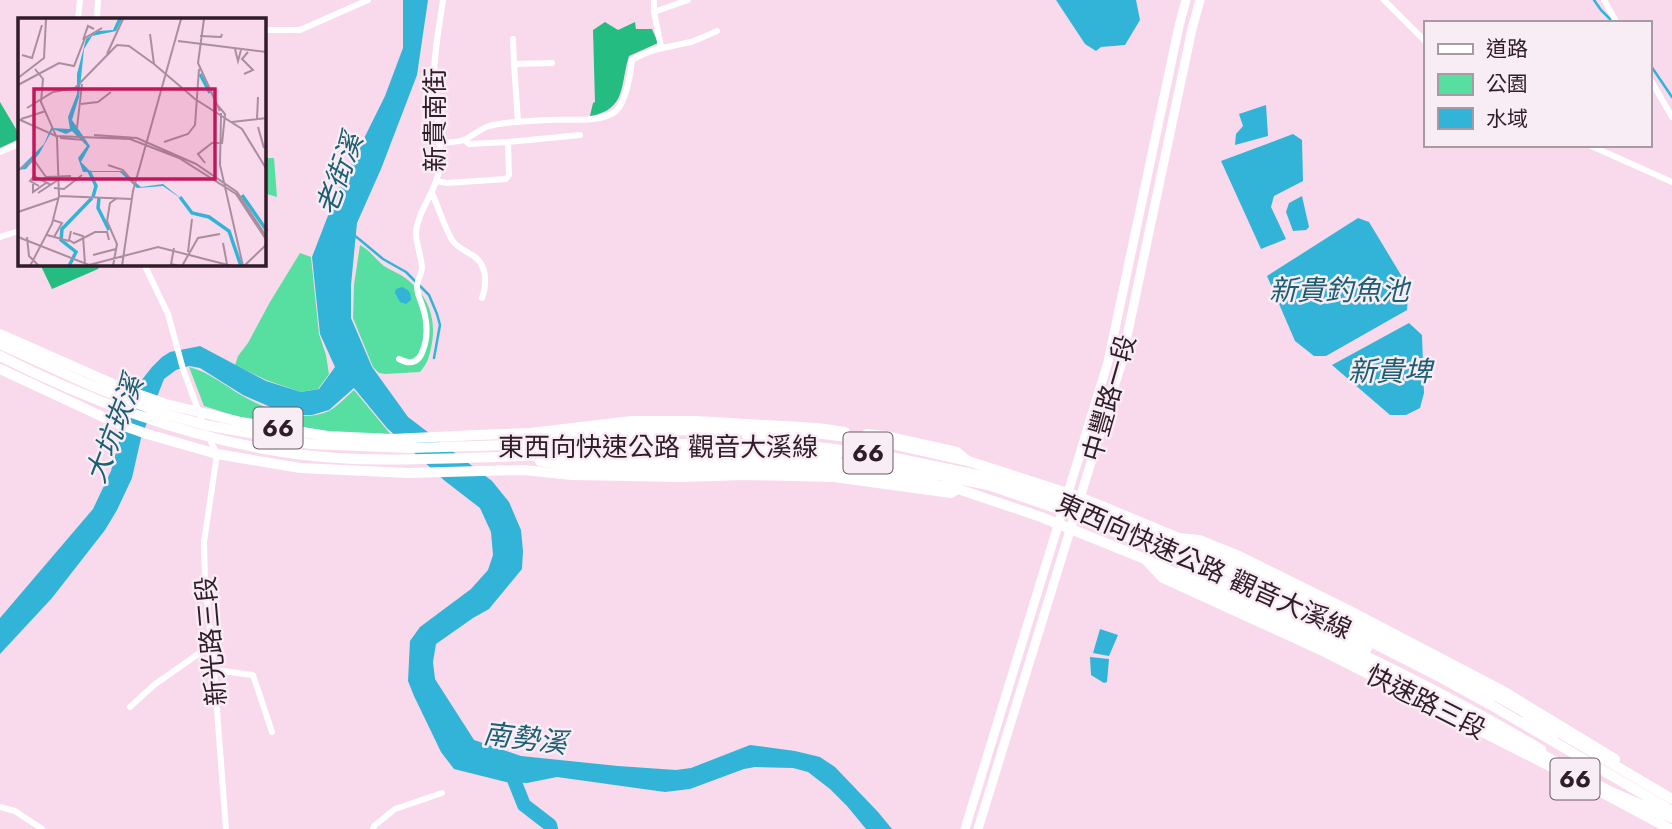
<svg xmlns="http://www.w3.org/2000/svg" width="1672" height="829" viewBox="0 0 1672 829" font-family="Jost,'Noto Sans TC',sans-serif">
	<rect width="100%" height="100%" fill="#f9d9ec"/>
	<!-- green -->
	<path fill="#57dfa2" d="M264,158H274L277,197L264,193Z
		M360,245C371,251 375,259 384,266C392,271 401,274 408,280C430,297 437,322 431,348C429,358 427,364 420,372L385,374L379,373L373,367L353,318L354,285Z
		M300,253L311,257L319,334L326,355L329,374L318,389L301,392L266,380L235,365L238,356L248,343L270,302Z
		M189,367C209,372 224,385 241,395C265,409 301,424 329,411C338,406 346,397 354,390L392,436L327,431L242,418L204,406Z"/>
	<!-- forest -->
	<path fill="#24bc81" d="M605,22L618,30L635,22L636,29H652L658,43L629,56C620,84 627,110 590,116L593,103L595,102L593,30Z
		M0,102L19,134V139L0,148Z
		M40,264H101L98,269L52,289Z"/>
	<!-- water -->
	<path fill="#31b4d8" d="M403,0H428L417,75L381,169L357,223L351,285V318L372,367L408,417L492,481L509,502L521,530L523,551L522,569L489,609L473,618L436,644L433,662L435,679L474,740L521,756L618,766L676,770L691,768L750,745L795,751L820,757L835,767L878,812L892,829H866L847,806L830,789L808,772L793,768L755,767L744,769L690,789L665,792L557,777L527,783L506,782L454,769L441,752L414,696L408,681L410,641L420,627L471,589L488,570L493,555L491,532L480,508L445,481L387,428L354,388L329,410L312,415H297L282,412L243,395L200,368L189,366L176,370L164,379L141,438L132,478L117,510L105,530L52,598L0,654V618L93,509L111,471L122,430L141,381L152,367L162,357L170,352L200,346L266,381L301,392L319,389L335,367L320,334L312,257L336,195L385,96L403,48Z
		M1056,0H1136L1140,20L1125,45L1101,47L1096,51L1085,44Z
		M1266,105L1268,136L1235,145L1236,134L1243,126L1239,114Z
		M1293,134L1302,140L1303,181L1274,196L1271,207L1286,239L1261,249L1221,161Z
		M1302,196L1309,227L1306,230L1293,231L1286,212L1289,203Z
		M1358,218L1369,222L1407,285L1408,296L1407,310L1326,356H1314L1295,341L1267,276Z
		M402,287C409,290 411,292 411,300L406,304L400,302L395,293L396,289Z
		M1409,323L1422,335L1424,393L1420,408L1406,415H1390L1332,365Z
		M1100,629L1118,635L1109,656L1093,653Z
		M1090,657L1109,659L1107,682L1104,683L1091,675Z"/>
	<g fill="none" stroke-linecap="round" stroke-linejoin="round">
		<!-- stream -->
		<path stroke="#31b4d8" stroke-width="2.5" d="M1594,0L1601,10L1614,23
			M1649,63L1672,97
			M355,236L359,239L383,259L406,272L429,295L437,314L440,325L434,358"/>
		<!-- river -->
		<path stroke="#31b4d8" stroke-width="14" d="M511,765L512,775L524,805L550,825L551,829"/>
		<!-- minor -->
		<path stroke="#fff" stroke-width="6" d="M654,0V12L661,47
			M1384,0L1425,41
			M1604,0L1617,23
			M654,12L688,0
			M97,17L98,0
			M78,19L80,0
			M264,30H300L368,0
			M513,39L514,64
			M1649,77L1672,117
			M518,122L514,64L552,63
			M464,140L469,144L508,142L580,135
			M439,143C447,142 459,143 466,139C474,135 480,129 489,126C508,121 528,121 548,120C566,119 603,123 616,111C626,102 631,73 632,60C652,48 669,47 691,42C699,39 708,35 717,31
			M1589,145L1672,182
			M0,152L19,144
			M436,181L447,183L506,179L509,175L508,142
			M432,193C439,209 444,226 452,240C457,248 467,251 475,257C487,266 487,284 482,298
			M0,237L19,231
			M144,264L168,314L183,369L204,426
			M399,359C410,365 419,363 423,350C428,337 427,321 423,308C421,301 417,294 417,287C417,280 422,274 422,267C421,256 417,246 416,235C416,212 436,193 439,170C442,142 436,113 434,85C433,57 439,28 443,0
			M208,436L217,454L204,542L205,582L214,670L226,829
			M214,670L253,675L272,732
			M130,707L154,685L211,645
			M0,807L15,811L42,829
			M373,829L374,826L395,809L442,793"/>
		<!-- tertiary -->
		<path stroke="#fff" stroke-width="8" d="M746,436L814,438
			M579,438L664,435
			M573,463L678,461L843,463L933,479
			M1181,570C1304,625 1427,680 1542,749
			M1288,594L1314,606
			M1357,627L1491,699
			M1527,719L1555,736"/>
		<!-- secondary -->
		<path stroke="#fff" stroke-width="9" d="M965,829L1108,362L1179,26L1186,0
			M978,829L1121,365L1192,29L1200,0"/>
		<!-- primary -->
		<path stroke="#fff" stroke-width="10" d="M0,334L129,391L166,404L241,422L327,436L392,439L477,435L530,433L632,421H695L818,428L845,432
			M0,369L116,423L147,434L217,454L300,468L408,473L524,470L572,475L681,477L746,475L834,477L951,493L958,489L1041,517L1145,559L1163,578L1325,652L1589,786
			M867,434L885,436L957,452L968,461L1080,497L1179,538L1199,540L1239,556L1348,610L1503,691L1615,759
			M1603,793L1670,829"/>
		<!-- trunk -->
		<path stroke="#fff" stroke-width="10" d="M0,344L90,385L159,412L205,425L310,444L409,448L512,445L577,446L631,444H794L881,455L997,479L1039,492L1092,510L1145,533L1267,589L1442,678L1491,705L1672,811
			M0,356C93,403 192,440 296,454C362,463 431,459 497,457C573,454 650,453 726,453C763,454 800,452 837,456
			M535,441L572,434L630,430L797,431L874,440L968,461
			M860,459L988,485L1073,514L1176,558L1367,648
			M540,461L590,469L834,468L958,489
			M1179,538C1257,573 1334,609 1409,648C1499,695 1585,748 1672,799
			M1145,559L1365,662L1507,735L1609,791L1672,818"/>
	</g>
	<g text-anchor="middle" stroke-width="5" stroke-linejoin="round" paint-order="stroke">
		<!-- shield labels -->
		<g fill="#f8edf4" stroke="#6c5b66" stroke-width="2">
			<rect x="253.5" y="407.5" width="49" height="41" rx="5"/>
			<rect x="843.5" y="432.5" width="49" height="41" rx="5"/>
			<rect x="1550.5" y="758.5" width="49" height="41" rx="5"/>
		</g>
		<g font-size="24" font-weight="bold" fill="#301d29">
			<text x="278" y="436">66</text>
			<text x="868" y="461">66</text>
			<text x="1575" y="787">66</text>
		</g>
		<!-- street labels -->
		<g font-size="26" fill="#301d29" stroke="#f8edf4">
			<text transform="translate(435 120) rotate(-90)" y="9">新貴南街</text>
			<text transform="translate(1109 398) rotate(-74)" y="9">中豐路一段</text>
			<text x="658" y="456">東西向快速公路 觀音大溪線</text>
			<text transform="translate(1204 566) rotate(24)" y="9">東西向快速公路 觀音大溪線</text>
			<text transform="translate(211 641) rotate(-95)" y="9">新光路三段</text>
			<text transform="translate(1426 702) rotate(27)" y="9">快速路三段</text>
		</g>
		<!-- water labels -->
		<g font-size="28" font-style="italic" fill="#1c5f72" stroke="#f8edf4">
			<text transform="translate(339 174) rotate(-70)" y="10">老街溪</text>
			<text x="1339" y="300">新貴釣魚池</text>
			<text x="1390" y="381">新貴埤</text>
			<text transform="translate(114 429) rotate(-69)" y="10">大坑崁溪</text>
			<text transform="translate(525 738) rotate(7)" y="10">南勢溪</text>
		</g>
	</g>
	<!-- overview -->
	<g transform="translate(18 18)">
		<rect width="248" height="248" fill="#f9d9ec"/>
		<path d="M100,1H104L98,13L74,18L66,31L61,79L54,102L72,128L63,144L72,153H104L123,169L145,166L165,182L145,168L119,170L102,154H65L60,140L69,128L54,113L48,116L35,111L21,136L8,151L0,152L26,126L33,110L52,111L50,99L59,76V56L68,21L80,13L95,12Z" fill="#31b4d8"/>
		<path fill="none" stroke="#31b4d8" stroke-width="3.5" d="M182,56L192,75M71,153L78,168L75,179M224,177L249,213M162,179L174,195L191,199L211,213L223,248M81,180L80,190L91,212M51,248L58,234L43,222L44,211L74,180"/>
		<path fill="none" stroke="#a98e9e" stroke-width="2" d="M186,1L180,45L202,93M132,16L136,46L177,81L224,111L249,152M182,18L203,19L204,16M65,22L70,8L76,11M160,23L249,34M217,31L220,43L223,32M89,36L105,1M4,37L14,40L24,7M226,56L235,52L224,41L230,34M0,60L26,40L28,1M0,67L41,45L56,48L67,20L84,10M197,84L207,96L204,126M63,86L80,84L93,74M9,90L35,74L57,70L99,27L111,28L136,46M203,95L202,147L225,248M0,101L38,118L112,121L161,140L218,176L249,223M3,101L28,93M239,101L240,79M214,104L249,100M240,109L246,130M59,110L64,66M76,117L119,120L178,146L219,174L248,218M42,120L67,122M146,124L170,116L177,107L181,51M187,145L180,136L194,125H202M90,147L105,152L116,165M0,152L16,142L28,159L53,158M15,166V174L28,165M21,168L12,163L16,158L33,167M36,170L46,171L64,157M20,175L40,162M41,178L114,181M0,194L41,180M35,202L44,205L36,219M53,213L51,222L56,225L77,214H89L91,222M55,215L65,218L67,246M29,217L51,223M0,219L71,247L140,229L214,248M9,219L11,238L21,248M205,225L209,246M156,230L153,246L161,248M170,234L174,201M75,237L98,231M12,248L34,206L41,178L39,120L23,84L25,61L17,51M95,248L99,226L89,203L92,185L99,180M104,248L115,173L163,1M164,248L180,220L202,216M226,248L249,226"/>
		<path fill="#c2185b" fill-opacity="0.15" stroke="#c2185b" stroke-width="3.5" d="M16,71H197V161H16Z"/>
		<rect width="248" height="248" fill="none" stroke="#301d29" stroke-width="3.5"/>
	</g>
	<!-- legend -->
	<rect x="1424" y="21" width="228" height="126" fill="#f8edf4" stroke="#a89aa3" stroke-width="2"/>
	<rect x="1438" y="44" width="35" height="10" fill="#ffffff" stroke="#a89aa3" stroke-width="2"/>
	<text x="1486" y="56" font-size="21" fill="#301d29">道路</text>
	<rect x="1438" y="74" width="35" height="21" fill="#57dfa2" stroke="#a89aa3" stroke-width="2"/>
	<text x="1486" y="91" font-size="21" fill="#301d29">公園</text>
	<rect x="1438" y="108" width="35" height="21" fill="#31b4d8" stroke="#a89aa3" stroke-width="2"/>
	<text x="1486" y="126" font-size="21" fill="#301d29">水域</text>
</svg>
